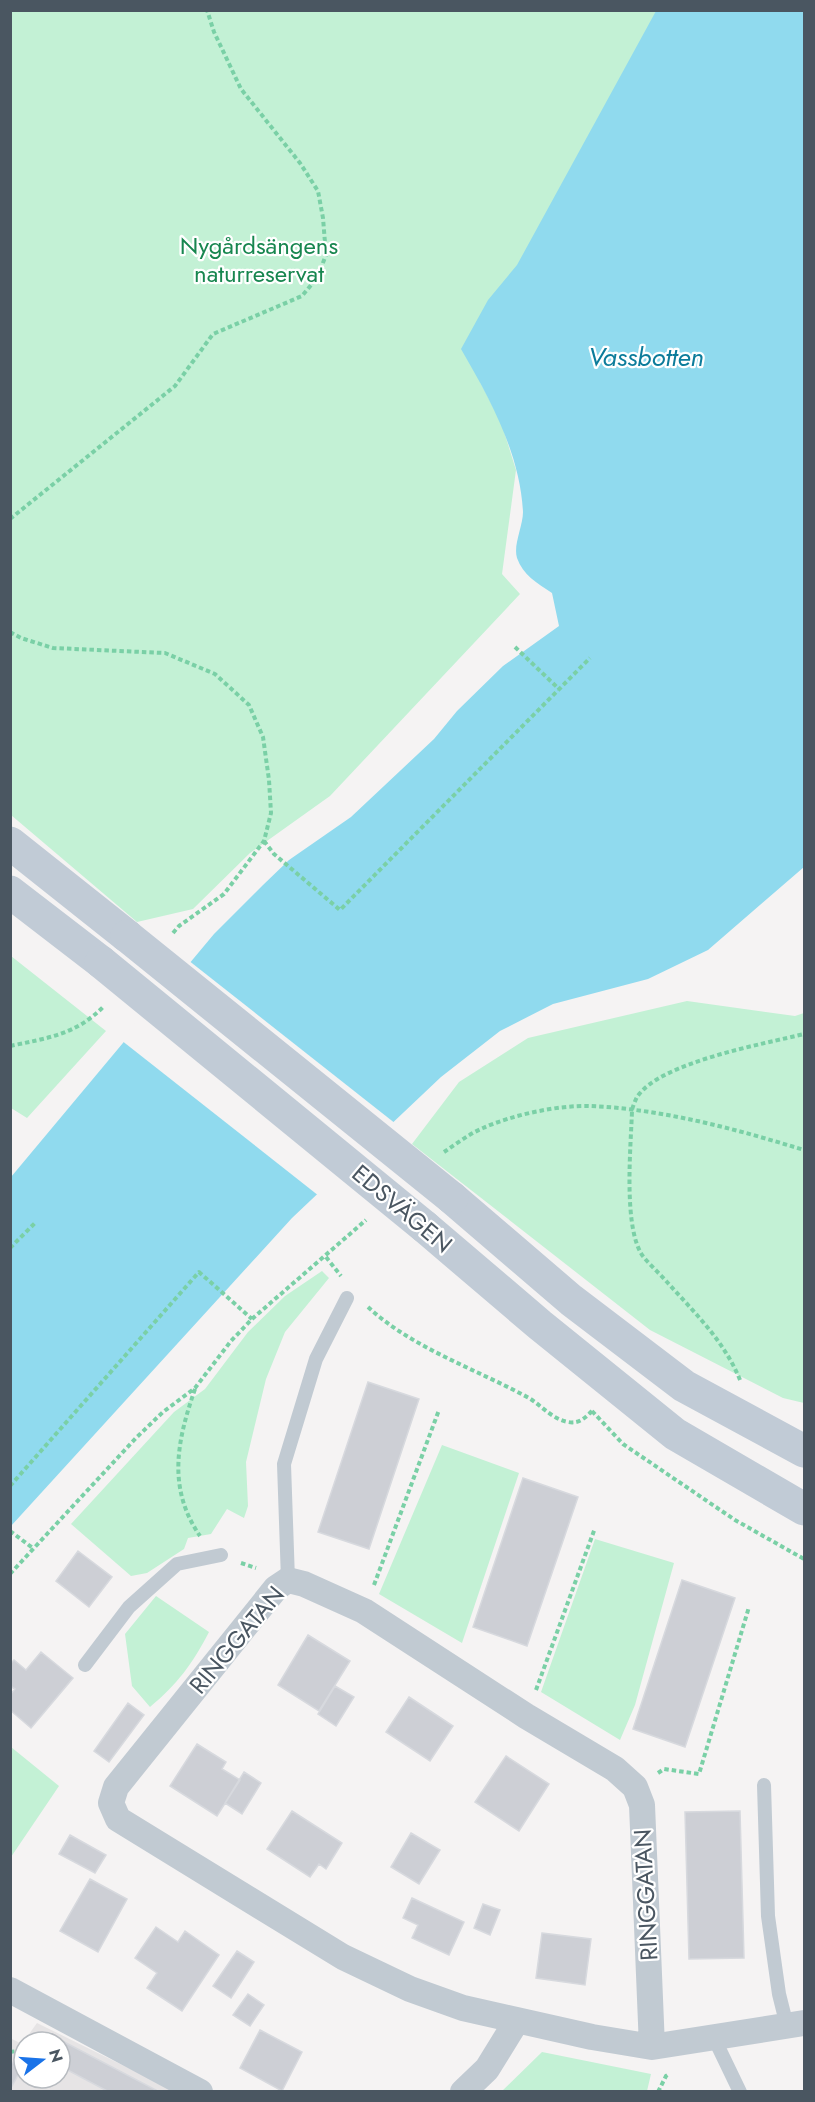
<svg xmlns="http://www.w3.org/2000/svg" width="815" height="2102" viewBox="0 0 815 2102" font-family="Jost,sans-serif">
	<rect width="100%" height="100%" fill="#f5f3f3"/>
	<!-- education -->
	<path fill="#e6e4e5" fill-rule="evenodd" d="M37,2023L175,2091H11L10,2038L22,2044ZM24,2042H60V2078H24Z"/>
	<!-- green -->
	<path fill="#c3f1d5" d="M11,11H798L480,382L501,422L516,470L502,574L520,594L330,796L250,853L193,909L137,922L11,815Z
		M11,956L106,1031L27,1118L11,1108Z
		M687,1001L795,1016L804,1013V1403L783,1398L650,1330L412,1144L459,1082L528,1038Z
		M322,1271L329,1278L285,1332L266,1379L246,1462L248,1506L244,1518L227,1509L211,1534L188,1538L184,1549L147,1573L131,1576L71,1524L174,1412L205,1389L248,1332L285,1296Z
		M442,1445L519,1473L462,1643L379,1594Z
		M595,1539L674,1563L635,1705L620,1740L541,1692Z
		M156,1596L209,1632C193,1663 177,1685 150,1707L132,1686L125,1634Z
		M11,1747L59,1786L11,1857Z
		M542,2052L651,2074L647,2091H502Z"/>
	<!-- water -->
	<path fill="#90daee" d="M656,11H804V867L708,950L648,979L553,1004L500,1031L441,1077L292,1218L11,1526V1177L214,934L263,885L289,860L351,817L434,739L457,711L503,666L559,626L552,593C537,583 523,575 517,558C513,545 523,526 523,512C520,453 490,399 461,349L488,300L517,265Z"/>
	<!-- pier -->
	<path fill="#f5f3f3" d="M188,960L396,1124L319,1196L121,1040Z"/>
	<!-- building -->
	<path fill="#cdcfd5" stroke="#d7d9de" stroke-width="1.5" d="M368,1382L419,1399L369,1549L318,1532Z
		M523,1478L578,1497L527,1646L473,1627Z
		M78,1551L112,1577L89,1607L56,1581Z
		M682,1580L735,1598L685,1747L633,1729Z
		M308,1635L350,1661L319,1711L278,1685Z
		M41,1652L73,1678L31,1728L10,1710V1695L15,1689L10,1686V1664L14,1660L26,1670Z
		M335,1686L354,1697L336,1726L318,1714Z
		M409,1697L453,1726L430,1761L386,1732Z
		M128,1703L144,1715L109,1762L94,1751Z
		M197,1744L226,1762L222,1769L240,1780L217,1816L170,1786Z
		M506,1756L549,1784L519,1831L475,1802Z
		M244,1772L261,1783L242,1814L225,1803Z
		M292,1811L342,1843L326,1869L319,1864L310,1877L267,1849Z
		M740,1811L744,1958L689,1959L685,1812Z
		M411,1833L440,1850L419,1884L391,1867Z
		M70,1835L106,1855L95,1873L59,1854Z
		M90,1879L127,1899L98,1952L60,1931Z
		M412,1898L464,1922L449,1955L412,1938L418,1925L403,1918Z
		M483,1904L500,1910L490,1935L474,1928Z
		M156,1927L178,1942L185,1931L219,1955L182,2011L147,1988L157,1973L135,1958Z
		M542,1933L591,1939L585,1985L536,1978Z
		M237,1951L254,1962L231,1998L213,1986Z
		M248,1994L264,2005L250,2026L233,2015Z
		M260,2030L302,2052L282,2091L240,2068Z
		M49,2034L156,2090L155,2092H109L60,2066V2042H45Z
		M10,2061L22,2068L12,2086L10,2085Z"/>
	<g fill="none" stroke-linecap="round" stroke-linejoin="round">
		<!-- path -->
		<path stroke="#7ad0a6" stroke-width="4" stroke-dasharray="4.5 3" stroke-linecap="butt" d="M10,519L175,386L213,334L302,296L317,278L326,255L323,218L318,191L300,163L241,89L214,32L207,10
			M10,632L21,638L53,648L165,653L215,674L249,705L263,737L269,780L271,813L264,841L224,894L179,926L173,933
			M515,647L559,689
			M264,841L274,854L340,910L590,658
			M10,1046C47,1038 76,1035 104,1006
			M444,1152C456,1144 469,1134 483,1128C512,1115 558,1105 590,1106C662,1109 736,1129 804,1150
			M10,1248L35,1223
			M326,1257L341,1276
			M368,1307C412,1348 476,1369 529,1398C542,1406 552,1419 568,1422C579,1424 585,1418 592,1411
			M740,1380C725,1342 694,1312 667,1282C659,1273 649,1264 642,1255C623,1225 631,1146 632,1110C633,1106 635,1101 637,1097C660,1062 764,1044 804,1034
			M195,1389C177,1441 167,1488 200,1536
			M592,1411L623,1444L735,1520L804,1559
			M10,1486L199,1272L252,1319
			M10,1531L34,1549
			M241,1563L256,1568
			M10,1574L136,1438L163,1412L195,1388L231,1341L252,1319L366,1220
			M374,1585L439,1410
			M536,1690L595,1528
			M658,1773L664,1769L699,1774L749,1607
			M10,2052L24,2050
			M658,2092L666,2076L669,2074"/>
		<!-- service -->
		<path stroke="#c1cad2" stroke-width="14" d="M288,1580L284,1464L316,1359L347,1298
			M85,1665L129,1607L177,1564L221,1555
			M764,1785L768,1916L779,1994L787,2026
			M714,2038L740,2092"/>
		<!-- minor -->
		<path stroke="#c1cad2" stroke-width="26" d="M10,1990L200,2092
			M652,2047L642,1805L635,1787L615,1769L526,1716L364,1611L304,1584L288,1580L276,1588L116,1787L111,1803L118,1819L343,1957L410,1989L463,2008L592,2037L652,2047L804,2023
			M463,2092L487,2069L516,2022"/>
		<!-- secondary -->
		<path stroke="#c1cbd6" stroke-width="33" d="M10,843L127,936
			M10,892L101,962
			M452,1198L571,1300L684,1386L804,1451
			M425,1227L540,1325L675,1434L804,1509"/>
		<!-- secondary-bridge -->
		<path stroke="#c1cbd6" stroke-width="33" d="M127,936L452,1198
			M101,962L425,1227"/>
	</g>
	<g text-anchor="middle" stroke-width="4.5" stroke-linejoin="round" paint-order="stroke">
		<!-- park labels -->
		<g font-size="24" fill="#17864f" stroke="#fff">
			<text x="259" y="254">Nygårdsängens<tspan x="259" dy="28">naturreservat</tspan></text>
		</g>
		<!-- street labels -->
		<g font-size="24" fill="#4a5661" stroke="#fff">
			<text transform="translate(402 1209) rotate(40)" y="8">EDSVÄGEN</text>
			<text transform="translate(237 1640) rotate(-50)" y="8">RINGGATAN</text>
			<text transform="translate(646 1895) rotate(-93)" y="8">RINGGATAN</text>
		</g>
		<!-- water labels -->
		<g font-size="26" font-style="italic" fill="#0c7c9b" stroke="#fff">
			<text x="646" y="366">Vassbotten</text>
		</g>
	</g>
	<!-- border -->
	<rect width="815" height="2102" fill="none" stroke="#4a5661" stroke-width="24"/>
	<!-- north arrow -->
	<g transform="translate(42 2060) rotate(73)"><circle r="28" fill="#ffffff" stroke="#b7bbc0" stroke-width="1.5"/>
	<path d="M0-4.5L10 22L0 15L-10 22Z" fill="#1a73e8"/>
	<text y="-9" font-size="16" font-weight="bold" text-anchor="middle" fill="#4a5661">N</text>
	</g>
</svg>
